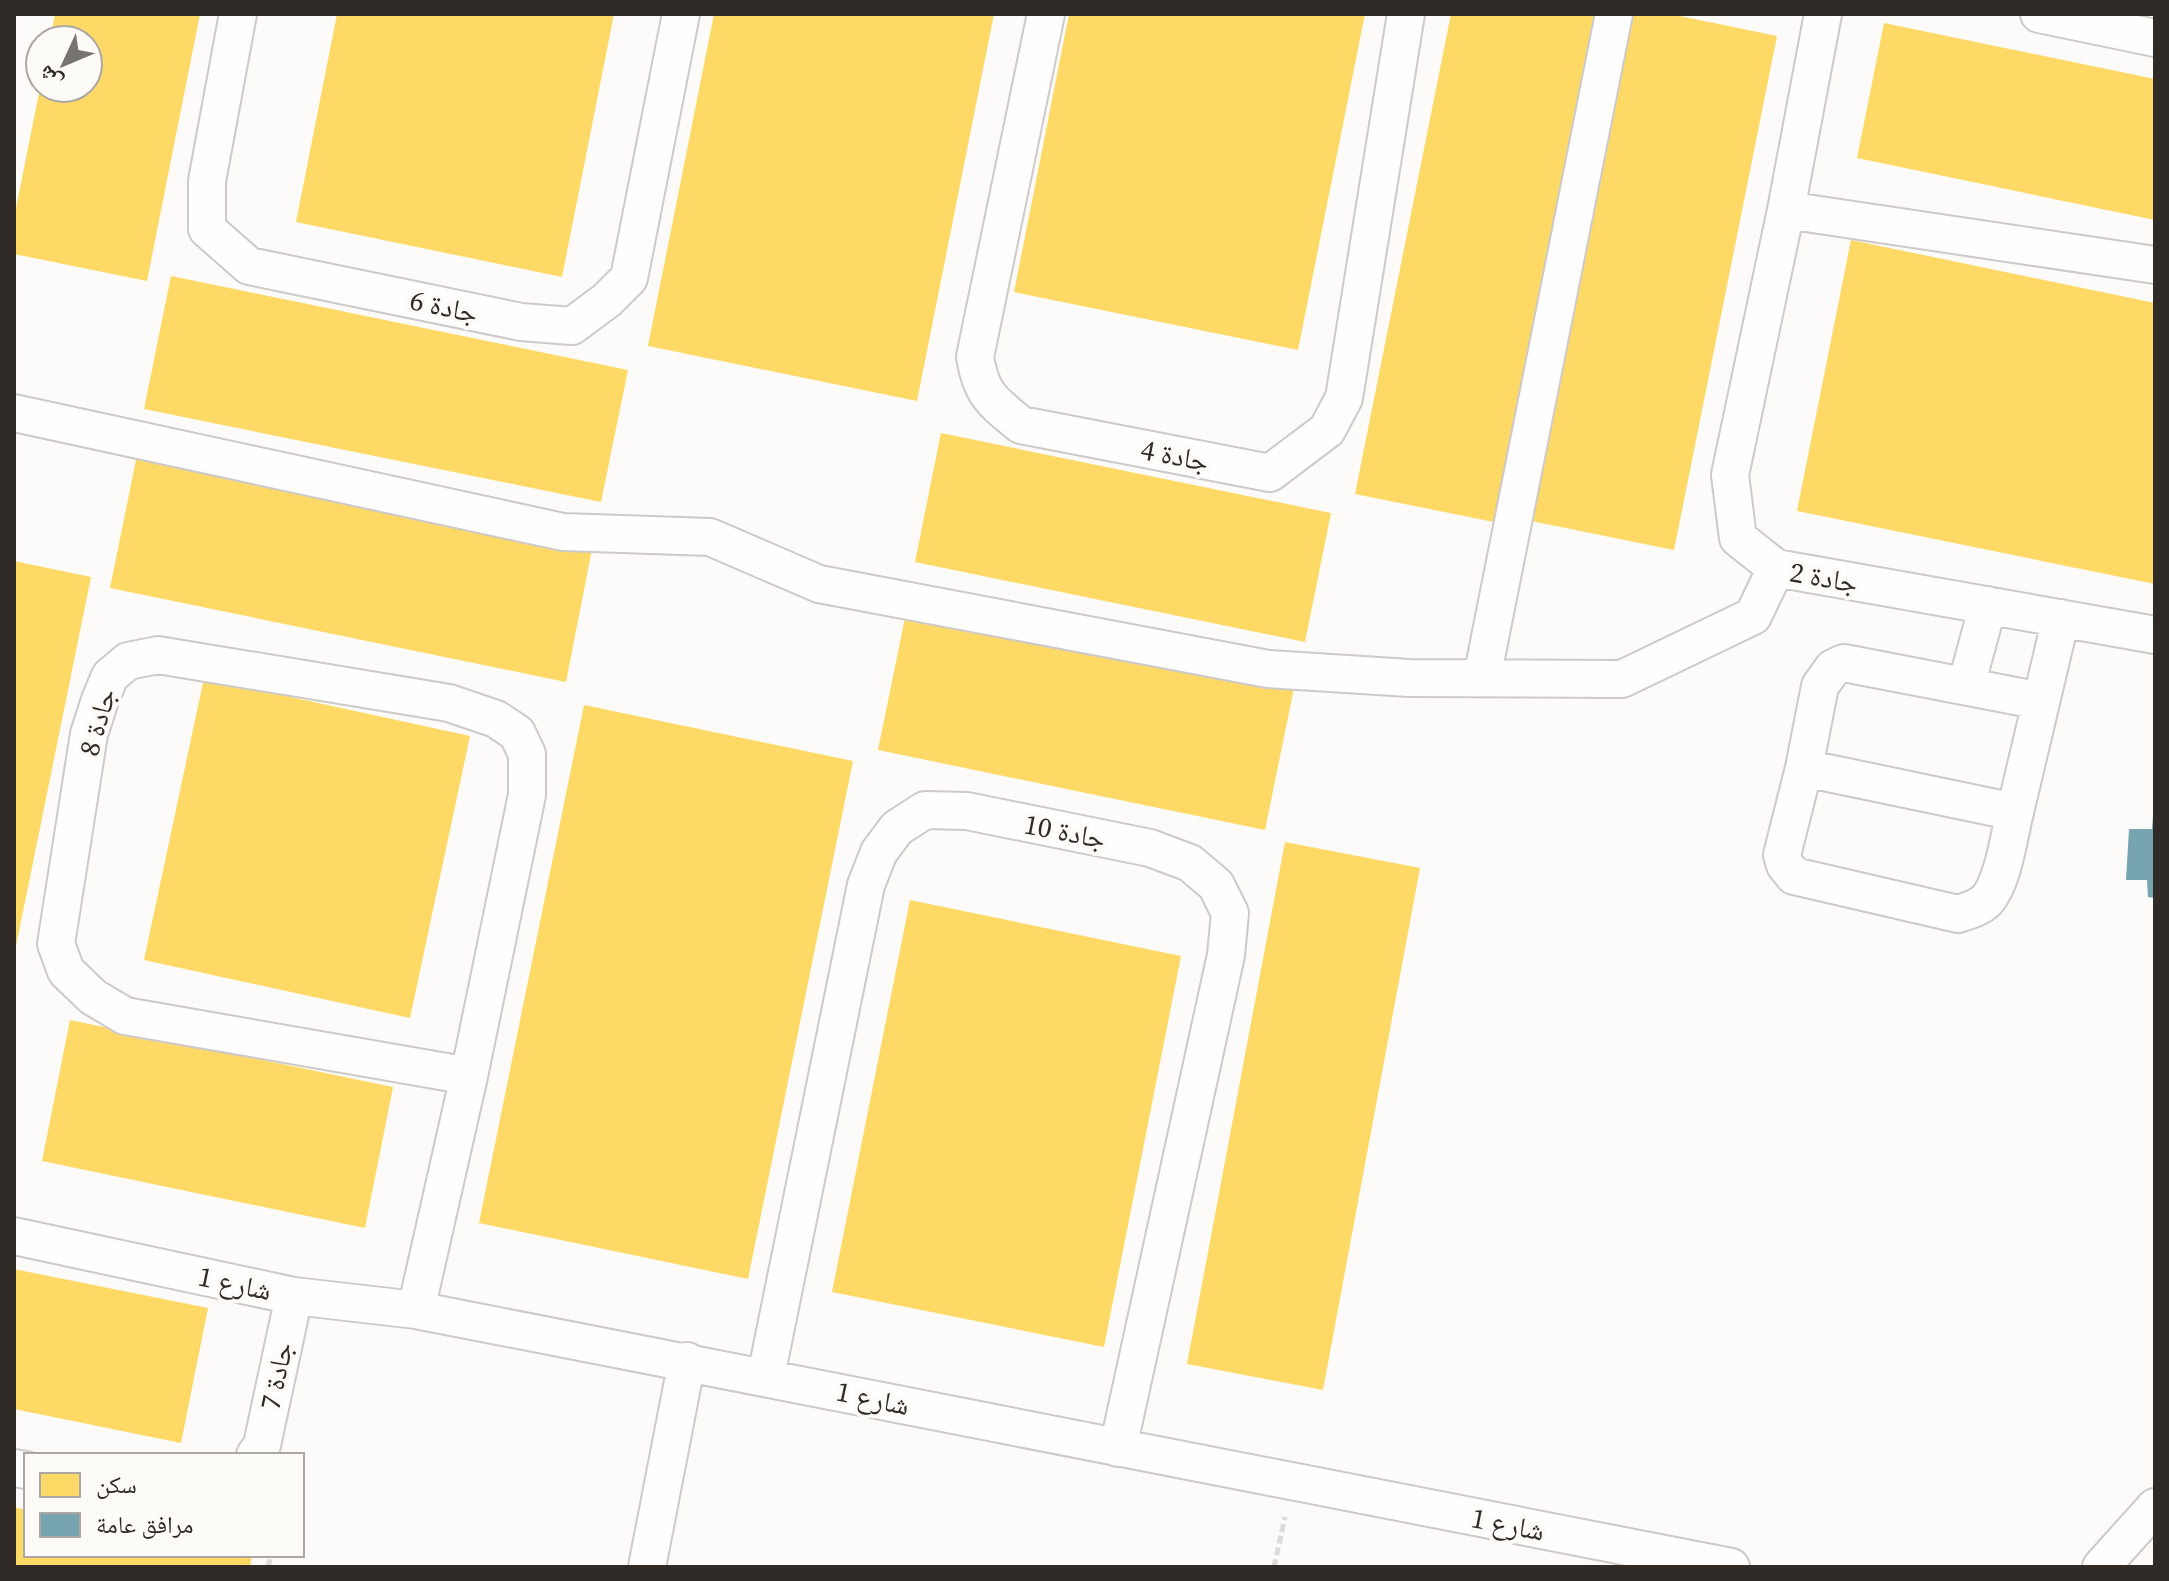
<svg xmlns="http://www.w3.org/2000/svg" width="2169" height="1581" viewBox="0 0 2169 1581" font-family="'Source Serif 4','Noto Naskh Arabic',serif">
	<rect width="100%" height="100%" fill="#fcfbf9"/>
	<!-- homes -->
	<path fill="#ffd966" d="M55,14H200L147,281L14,254V218L40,88H88V40H50Z
		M337,14H614L562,277L296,222Z
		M714,14H994L917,401L648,346Z
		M1069,14H1365L1298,350L1014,292Z
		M1451,14H1595L1494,522L1355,494Z
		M1632,14H1670L1777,36L1674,550L1531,521Z
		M1884,23L2155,79V220L1857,158Z
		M1851,240L2155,303V584L1797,511Z
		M171,276L628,370L601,502L144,409Z
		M941,433L1331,513L1305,642L915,562Z
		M138,450L593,544L566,682L110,588Z
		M14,561L91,577L15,951H14Z
		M907,608L1294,688L1265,830L878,750Z
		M204,678L470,736L410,1018L144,960Z
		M584,705L853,761L748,1279L479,1223Z
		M1285,842L1420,868L1323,1390L1187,1364Z
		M910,900L1181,956L1104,1347L832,1292Z
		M70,1020L393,1087L365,1228L42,1161Z
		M14,1269L208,1308L181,1443L14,1409Z
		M14,1507L26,1510V1555H252L250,1567H14Z"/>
	<!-- public -->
	<path fill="#76a5af" d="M2153,815H2155V898L2148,897L2147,880H2126L2129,829H2152Z"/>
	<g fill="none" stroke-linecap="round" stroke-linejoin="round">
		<defs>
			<path id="minor" d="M238,14L207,181V229L249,266L521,322L572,326L607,300L629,278L681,14
				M1046,14L975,357C981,395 993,402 1021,425L1270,473L1327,430L1344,398L1406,14
				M1823,14L1786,210L1730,475L1738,538L1776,568L2155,635
				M2039,14L2155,38
				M1786,210L2155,265
				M14,413L563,532L710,537L819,584L1268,669L1409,678L1622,679L1753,616L1776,568
				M1482,678L1614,14
				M1966,686L1988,605
				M2041,701L1844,663L1833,668L1820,686L1804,768L2015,812L2061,618
				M1804,768L1782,855L1785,865L1794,876L1958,914C1968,911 1979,908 1987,900C2003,882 2009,836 2015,812
				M14,1236L294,1296L416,1310L1731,1567
				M416,1310L469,1076L527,795V754L517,733L496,719L449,703L158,655L128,661L110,676L100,700L89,734L56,944L66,971L93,997L125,1016L469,1076
				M766,1376L866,885L879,852L897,828L925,810L967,811L1150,848L1190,863L1216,885L1230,913L1226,955L1118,1448
				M255,1455L262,1445L294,1296
				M14,1468L26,1470
				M647,1567L687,1361
				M2101,1567L2155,1507"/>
		</defs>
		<!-- minor casing -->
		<use href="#minor" stroke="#cdcac7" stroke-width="40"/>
		<!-- path -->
		<path stroke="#dcdbda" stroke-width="5" stroke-dasharray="8 4" stroke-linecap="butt" d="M268,1567L271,1555
			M1274,1567L1285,1517"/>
		<!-- minor -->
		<use href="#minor" stroke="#fffefe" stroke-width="36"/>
	</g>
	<g text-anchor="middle" stroke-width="8" stroke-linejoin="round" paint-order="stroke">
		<!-- street labels -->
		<g font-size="28" fill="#302b27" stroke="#fdfbf8">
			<text transform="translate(444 306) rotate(12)" y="10">جادة 6</text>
			<text transform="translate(1175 455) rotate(11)" y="10">جادة 4</text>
			<text transform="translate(1824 577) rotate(10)" y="10">جادة 2</text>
			<text transform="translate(97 722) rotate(-74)" y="10">جادة 8</text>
			<text transform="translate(1065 831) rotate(11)" y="10">جادة 10</text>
			<text transform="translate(235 1283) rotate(12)" y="10">شارع 1</text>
			<text transform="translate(276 1376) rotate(-78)" y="10">جادة 7</text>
			<text transform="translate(873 1398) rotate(12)" y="10">شارع 1</text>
			<text transform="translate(1508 1524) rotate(11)" y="10">شارع 1</text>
		</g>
	</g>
	<!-- border -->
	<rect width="2169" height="1581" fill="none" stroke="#302b27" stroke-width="32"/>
	<!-- legend -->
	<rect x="24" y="1453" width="280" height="104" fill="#fdfbf8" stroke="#aba8a4" stroke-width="2"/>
	<rect x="40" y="1473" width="40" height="24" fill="#ffd966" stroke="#aba8a4" stroke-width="2"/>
	<text x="96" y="1493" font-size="24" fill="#302b27">سكن</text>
	<rect x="40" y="1513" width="40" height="24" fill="#76a5af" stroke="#aba8a4" stroke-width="2"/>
	<text x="96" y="1533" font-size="24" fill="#302b27">مرافق عامة</text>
	<!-- north arrow -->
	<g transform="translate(64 64) rotate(226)"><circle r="38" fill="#fdfbf8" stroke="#aba8a4" stroke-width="2"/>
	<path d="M0-6L14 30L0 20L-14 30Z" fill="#777470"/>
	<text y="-12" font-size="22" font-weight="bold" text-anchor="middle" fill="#302b27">ش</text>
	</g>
</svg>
